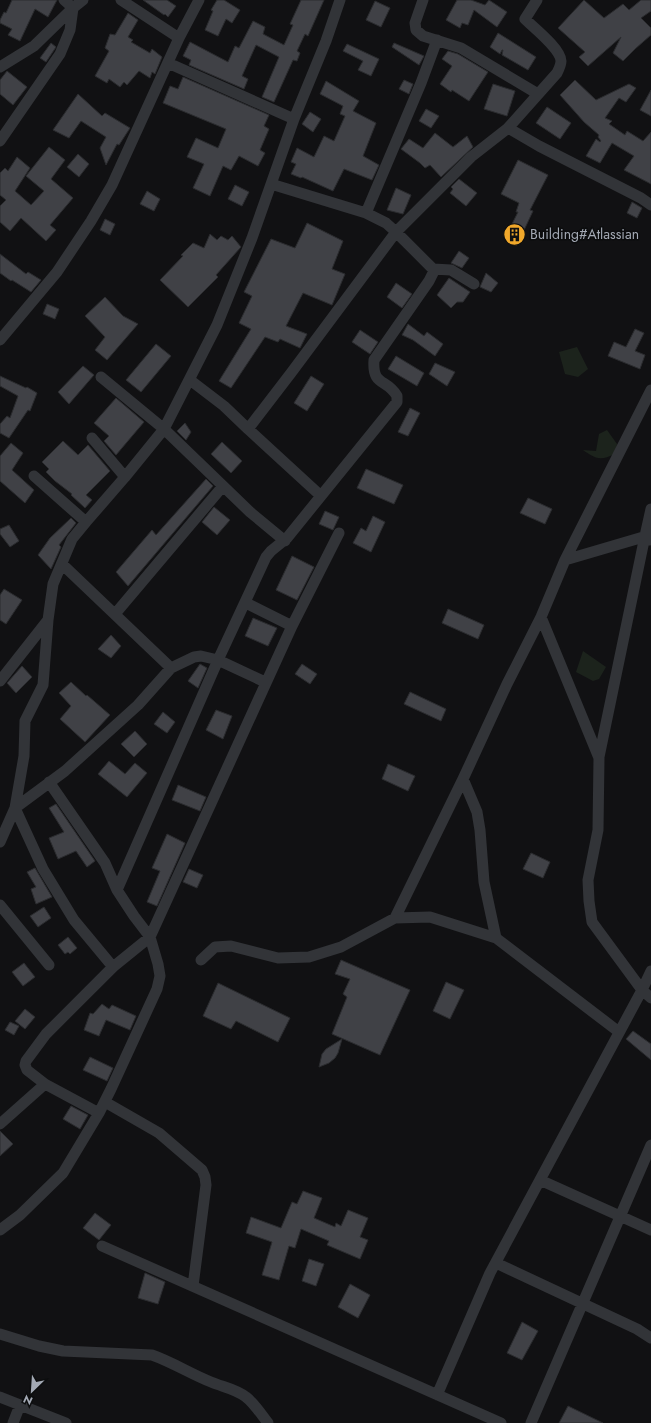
<svg xmlns="http://www.w3.org/2000/svg" width="651" height="1423" viewBox="0 0 651 1423" font-family="Jost,sans-serif">
	<rect width="100%" height="100%" fill="#111113"/>
	<!-- green -->
	<path fill="#1c231c" d="M577,347L588,369L578,377L565,374L559,352Z
		M607,430L617,444L615,454C600,461 596,459 583,450L596,451L599,434Z
		M583,651L606,667L599,679L593,681L576,672Z"/>
	<!-- building -->
	<path fill="#404146" stroke="#2b2c2f" d="M12,0H57L48,17L35,9L20,41L8,35L12,29L0,23V20L4,12L6,13Z
		M143,0H167L176,6L168,17L165,14L164,15Z
		M217,0H224L240,10L232,23L226,19L218,36L205,30L213,11L211,10Z
		M301,0H324L308,36L305,34L297,51L300,53L297,61L293,60L274,102L262,97L279,57L256,45L242,76L248,79L244,89L189,65L191,60L183,56L190,42L228,62L235,46L239,48L253,21L265,27L263,34L284,45L293,25L290,24Z
		M457,0H471L485,5L489,0L507,12L497,27L474,10L468,25L462,23L460,28L446,20Z
		M584,0L604,18L623,4L629,10L641,0H651V11L641,18L651,28V35L635,49L623,61L613,53L621,37L588,66L579,57L585,52L558,28Z
		M375,1L390,8L381,27L366,20Z
		M128,13L138,20L128,37L133,40L131,42L150,53L152,49L162,57L155,74L152,72L150,78L139,71L127,85L124,82L120,87L109,79L107,83L95,76L109,51L105,48L110,34L115,35Z
		M498,33L536,57L528,70L502,55L503,50H502L500,54L490,47Z
		M51,43L56,47L46,62L40,58Z
		M394,43L424,56L419,65L392,47Z
		M347,44L379,59L371,76L358,70L363,61L343,51Z
		M448,51L458,54L488,72L469,101L452,90L451,92L440,84L452,66L442,59Z
		M7,71L27,87L13,105L0,94V80Z
		M183,77L269,115L264,126L269,129L260,150L265,153L258,166L239,156L231,170L223,166L210,196L193,188L204,164L187,157L196,138L218,148L226,129L163,103L170,86L178,89Z
		M404,80L413,84L409,94L399,89Z
		M575,80L596,100L629,84L636,88L626,102L619,98L605,118L612,121L609,124L625,135L627,131L643,141L651,132V184L624,170L634,156L612,143L600,163L586,156L596,139L600,142L601,141L598,137L599,135L584,122L560,95Z
		M326,81L359,101L353,111L376,123L363,156L379,165L372,180L344,169L333,191L302,177L301,178L291,174L296,164L291,162L297,148L314,157L324,136L334,141L345,116L340,114L343,106L320,94Z
		M493,84L515,91L507,116L484,109Z
		M651,90V116L640,110Z
		M78,94L102,116L105,113L130,128L119,145L117,144L106,165L100,148L106,137L81,121L69,138L53,130Z
		M547,107L571,123L560,139L536,123Z
		M426,109L439,116L431,128L419,121Z
		M310,112L321,119L313,132L302,124Z
		M435,133L453,147L467,136L473,147L441,177L430,165L425,168L420,163L401,149L409,139L423,148Z
		M49,147L65,160L51,179L73,198L50,225L56,230L46,241L21,218L10,231L0,222V206L6,200L0,195V173L5,168L8,171L17,157L30,168L15,191L31,205L44,191L26,176Z
		M78,154L89,164L79,177L67,167Z
		M518,160L548,175L530,210L533,211L517,245L505,238L518,212H516L519,203L501,194Z
		M459,179L477,193L466,206L450,193L453,189L451,187Z
		M235,185L249,192L242,206L228,199Z
		M396,188L411,195L403,214L387,210Z
		M147,191L160,199L154,211L140,204Z
		M632,202L642,208L637,218L627,213Z
		M105,219L115,224L110,235L100,230Z
		M307,223L343,241L332,269L345,274L332,305L303,293L286,326L307,334L300,348L280,339L278,342L265,337L231,388L219,381L251,329L239,323L252,296L244,292L271,239L295,248Z
		M210,234L217,240L221,236L228,240L232,236L241,247L216,275L218,277L188,307L160,280L183,256L181,255L193,243L204,248Z
		M459,251L469,258L462,268L451,263Z
		M0,254L26,274L28,272L41,280L31,292L12,280L11,281L0,273Z
		M486,273L498,283L491,292L480,287Z
		M449,278L470,292L463,302H457L451,308L437,295Z
		M396,283L412,294L402,308L387,297Z
		M105,297L123,316L138,324L107,360L95,350L105,337L85,316Z
		M47,304L59,309L55,319L43,314Z
		M408,324L424,336L427,332L443,344L435,356L413,340L402,335Z
		M635,329L644,333L635,351L645,355L640,369L608,356L614,342L626,347Z
		M360,330L378,342L370,354L352,342Z
		M156,344L171,356L141,392L126,380Z
		M396,356L424,373L417,386L388,369Z
		M435,363L455,372L447,386L429,374Z
		M83,366L94,375L69,404L58,392Z
		M0,376L26,388L27,387L37,393L30,411L28,410L9,438L0,433V424L7,416L10,418L18,396L0,386Z
		M311,376L324,384L307,411L294,403Z
		M116,398L144,422L116,455L104,441L109,436L94,423Z
		M410,408L420,413L408,436L398,432Z
		M185,423L191,432L186,440L177,431Z
		M63,441L78,455L88,445L110,471L86,495L92,500L85,508L71,495L72,494L55,481L46,472L49,469L42,462Z
		M222,442L242,461L231,473L211,454Z
		M11,443L23,453L12,470L34,490L25,503L0,481V456Z
		M366,469L403,485L394,504L357,488Z
		M206,479L213,486L128,586L116,572L152,530L156,535Z
		M528,498L552,509L545,524L520,513Z
		M214,507L230,520L217,535L202,522Z
		M325,511L339,517L333,530L319,524Z
		M373,516L385,522L371,552L353,543L361,528L366,531Z
		M71,518L76,523L59,545L61,547L51,569L38,555L50,538Z
		M9,525L19,541L10,547L0,534V529Z
		M292,556L314,567L297,600L276,590Z
		M4,589L22,600L6,624L0,620V595Z
		M448,609L484,625L478,639L442,623Z
		M253,618L277,628L268,646L245,636Z
		M111,635L121,646L111,658L98,649Z
		M200,664L207,668L198,688L188,681Z
		M302,664L317,674L310,684L295,674Z
		M22,666L32,677L16,693L7,683Z
		M71,682L86,696L87,695L110,715L85,742L60,719L71,706L59,693Z
		M410,692L446,709L441,721L404,704Z
		M216,710L232,716L223,739L206,730Z
		M163,712L175,722L167,733L154,724Z
		M135,731L147,744L134,757L121,744Z
		M109,761L125,774L135,763L147,773L127,797L98,774Z
		M388,764L415,776L408,791L382,779Z
		M178,785L206,797L200,811L172,800Z
		M56,804L95,861L87,867L76,851L58,859L49,838L64,832L49,808Z
		M167,834L185,843L157,906L147,902L160,871L152,868Z
		M531,853L550,862L543,878L523,869Z
		M35,868L52,897L36,904L31,889L36,887L27,872Z
		M189,869L203,875L197,888L183,882Z
		M44,907L51,918L38,927L30,916Z
		M68,937L77,948L70,954L68,952L65,954L58,945Z
		M341,960L410,990L380,1055L332,1034L347,997L343,994L350,979L335,974Z
		M24,963L35,977L23,986L12,972Z
		M446,982L464,990L450,1019L433,1011Z
		M218,983L290,1018L278,1042L236,1021L231,1029L203,1016Z
		M102,1004L109,1009L112,1005L136,1016L130,1030L106,1020L99,1036L84,1030L90,1013L93,1014Z
		M25,1009L35,1017L25,1029L15,1021Z
		M10,1022L19,1026L14,1035L5,1030Z
		M633,1031L651,1044V1060L626,1039Z
		M342,1039L338,1053L335,1058L329,1063L319,1067L322,1054L326,1049Z
		M90,1057L113,1068L107,1081L83,1070Z
		M71,1106L88,1115L80,1129L63,1119Z
		M0,1131L13,1144L0,1156Z
		M303,1191L322,1198L314,1218L335,1227L336,1223L341,1226L348,1210L368,1218L360,1237L368,1240L360,1259L327,1245L329,1241L301,1229L295,1248L289,1246L279,1280L262,1275L272,1242L246,1233L251,1217L281,1228L292,1202L297,1204Z
		M95,1213L111,1225L99,1240L83,1228Z
		M309,1259L324,1264L316,1286L302,1281Z
		M145,1273L165,1282L158,1304L138,1298Z
		M350,1284L370,1295L358,1318L338,1307Z
		M522,1322L538,1331L522,1360L507,1353Z
		M568,1406L603,1423H559Z"/>
	<g fill="none" stroke-linecap="round" stroke-linejoin="round">
		<!-- street -->
		<path stroke="#323438" stroke-width="11" d="M121,0L179,38
			M423,0L415,23L416,30L423,36L461,48L538,94
			M168,63L294,119
			M0,67L34,46L73,8L64,0
			M508,128L557,73C559,69 561,65 561,61C561,49 533,27 525,19L537,0
			M0,141L60,54L70,30L73,8L83,0
			M271,184L366,213L386,223L396,232L471,157L508,128L539,146L641,198L651,205
			M366,213L421,83L437,40
			M433,269L451,270L474,284
			M0,340L57,272L91,221L112,185L179,38L199,0
			M101,377L164,429L250,512L285,541
			M248,429L321,496
			M92,438L125,477
			M34,476L86,522
			M649,540L645,536L651,509
			M565,560L650,535
			M62,564L171,668
			M115,614L223,486
			M541,617L599,758L598,830L588,880L589,901L592,922L642,990L651,998
			M292,626L339,533
			M0,681L48,620
			M599,757L645,536
			M463,779L477,812L480,830L484,882L496,938
			M0,842L15,808L24,756L25,721L43,685L48,620L53,584L72,539L86,522L125,477L164,429L217,325L252,238L294,119L326,41L340,0
			M117,890L218,660L266,557L271,551L287,538L397,402V396C387,378 372,387 374,360L429,281L433,273V269L396,232L291,373L248,429L224,406L190,380
			M0,905L49,965
			M395,918L463,779L507,684L541,617L565,560L651,390
			M201,960L215,947L231,946L278,958L309,957L341,947L395,918L430,917L496,938L619,1032
			M113,967L74,920L43,869L15,808L65,771L138,705L171,668L194,657L201,656L218,660L265,682
			M105,1102L159,1133L202,1170L205,1177L206,1185L193,1286
			M99,1113L45,1084L27,1070L25,1065L26,1061L46,1034L113,967L150,937L292,626L246,603
			M0,1124L45,1084
			M540,1180L651,1230
			M0,1230L20,1215L63,1173L99,1113L111,1089L157,989L160,976L158,964L150,937L134,916L117,890L105,863L49,782
			M102,1246L501,1423
			M496,1263L637,1329L651,1338
			M0,1334L39,1346L63,1351L152,1355C172,1362 191,1374 211,1382C223,1387 236,1389 246,1397C254,1403 261,1414 268,1423
			M437,1395L490,1273L642,990L651,971
			M0,1397L66,1423
			M13,1423L20,1405
			M531,1423L651,1145"/>
	</g>
	<!-- icons -->
	<defs>
		<symbol id="building-disc" viewBox="-11 -11 22 22"><circle r="9.5" fill="#f1a82b" stroke="#0c0d0e"/><path d="M-4-6H4V6H1V3H-1V6H-4ZM-2.5-4.3h1.7v1.8h-1.7ZM.8-4.3h1.7v1.8H.8ZM-2.5-1h1.7V.8h-1.7ZM.8-1h1.7V.8H.8Z" fill="#111"/></symbol>
	</defs>
	<g fill-rule="evenodd">
		<use href="#building-disc" x="502" y="222" width="25" height="25"/>
	</g>
	<g text-anchor="middle" stroke-width="3" stroke-linejoin="round" paint-order="stroke">
		<!-- poi labels -->
		<g font-size="14" fill="#a3a9b4" stroke="#0c0d0e" text-anchor="start">
			<text x="530" y="239">Building#Atlassian</text>
		</g>
	</g>
	<!-- north arrow -->
	<g transform="translate(32 1391) rotate(205)" stroke="#0c0d0e" stroke-width="3" paint-order="stroke">
	<path d="M0-3L7 15L0 10L-7 15Z" fill="#a3a9b4"/>
	<text y="-6" font-size="11" font-weight="bold" text-anchor="middle" fill="#a3a9b4">N</text>
	</g>
</svg>
